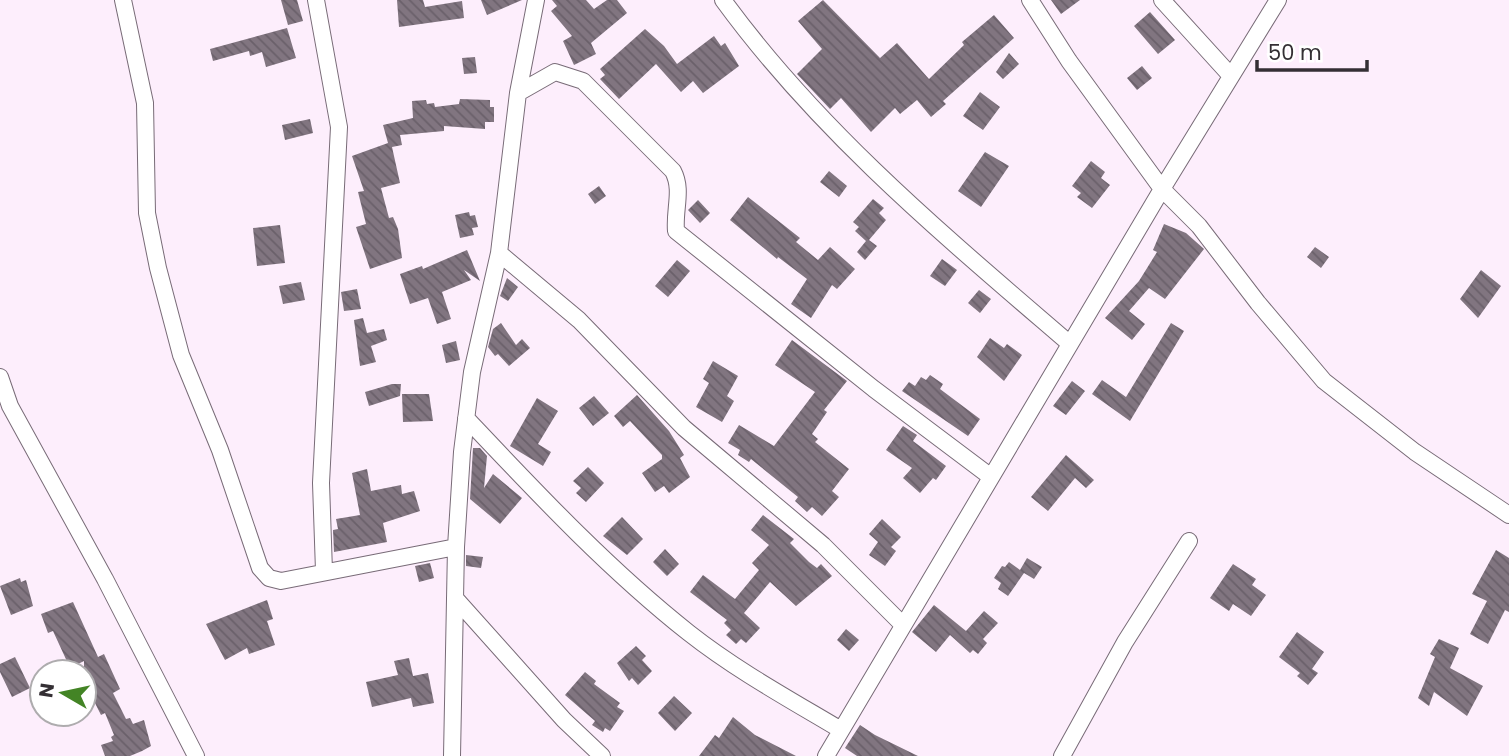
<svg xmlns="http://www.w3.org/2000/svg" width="1509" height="756" font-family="Poppins,sans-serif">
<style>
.building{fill:url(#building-back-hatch)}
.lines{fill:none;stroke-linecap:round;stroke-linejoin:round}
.street-casing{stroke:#786b77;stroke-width:18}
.street{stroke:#fff;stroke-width:16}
</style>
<defs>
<pattern id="building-back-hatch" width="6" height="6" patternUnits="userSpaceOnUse" patternTransform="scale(1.75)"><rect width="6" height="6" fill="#817580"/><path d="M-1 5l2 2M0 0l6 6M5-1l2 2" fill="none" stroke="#6a606a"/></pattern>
</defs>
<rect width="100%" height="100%" fill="#fdeefc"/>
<path class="building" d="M281,0H297L303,21L288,25Z
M397,0H423L425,7L462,1L464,18L399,27Z
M481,0H522L487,15Z
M552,0H586L594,9L607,0H617L627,13L591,43L596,54L574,65L563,41L572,36L551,11L557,6Z
M823,0L880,58L897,43L929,79L964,45L962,42L994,15L1014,38L943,101L946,104L931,117L917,100L900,114L895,108L871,132L841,98L830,109L797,74L822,49L798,21Z
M1051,0H1080L1061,14Z
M1150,12L1175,40L1158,54L1134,26Z
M287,28L296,58L266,67L262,52L250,56L249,51L213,61L210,49Z
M645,29L664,46L677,64L714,36L721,46L725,43L739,66L703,93L693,81L681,92L656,64L619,99L600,79L605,75L600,69Z
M1009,53L1019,64L1003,79L996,72Z
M475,57L477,73L464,74L462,58Z
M1142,66L1152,78L1137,90L1127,78Z
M980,92L1000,107L983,130L963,116Z
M460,99L490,100V107H494V122H485V129L444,126V131L400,135L402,145L392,147L400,183L381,188L389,218L393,217L398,229L402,258L370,269L356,227L366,224L358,192L364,191L352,156L388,143L383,125L413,118L412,101L426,100L427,104L434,103L435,107L459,104Z
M310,119L313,133L285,140L282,125Z
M985,152L1009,166L981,207L958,191Z
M1091,161L1105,172L1101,178L1110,185L1092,208L1077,197L1081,193L1072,186Z
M829,171L847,186L839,197L820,182Z
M599,186L606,196L595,204L588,194Z
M748,197L800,238L796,242L818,260L830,247L855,269L837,289L832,285L811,318L791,304L807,279L778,257L777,259L730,220Z
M873,199L884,208L879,213L886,220L869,240L877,246L865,260L857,252L866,241L855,231L859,227L853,222Z
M698,200L710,213L700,223L688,210Z
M469,212L470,216L475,215L478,227L472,228L474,235L460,238L455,215Z
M1164,224L1186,233L1204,249L1165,299L1149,288L1129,311L1145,324L1132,340L1105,318L1139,281L1157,252L1153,250Z
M280,225L285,263L257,266L253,228Z
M1315,247L1329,257L1321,268L1307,257Z
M467,250L480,281L464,270L471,280L442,292L451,319L437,324L428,298L410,304L400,274L422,266L423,269Z
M942,259L957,270L945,286L930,276Z
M677,260L690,271L668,297L655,286Z
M1481,270L1501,286L1478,318L1460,299Z
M507,278L518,287L508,301L500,296Z
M301,282L305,300L283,304L279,286Z
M357,289L361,309L344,311L341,292Z
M979,290L991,299L980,313L968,303Z
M363,318L367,333L384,329L387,340L371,346L376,362L360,366L354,320Z
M501,323L516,345L522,339L530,348L509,366L498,354L495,356L488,347L493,329Z
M1171,323L1184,331L1130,421L1092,394L1102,380L1126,397Z
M990,338L1004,348L1007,344L1022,355L1004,381L977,357Z
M792,340L847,381L824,410L827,412L812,434L818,439L815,442L849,469L832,491L839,497L822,516L812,507L807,512L795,501L798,497L751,459L749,462L738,455L740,450L728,443L739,425L774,446L815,392L775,365Z
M456,341L460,360L446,363L442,345Z
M713,361L738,376L727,396L734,401L722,422L696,407L709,383L703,379Z
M930,375L943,384L940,389L980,419L968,436L902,391L909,382L915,386L921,377L926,380Z
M1072,381L1085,391L1066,415L1053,406Z
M392,384H401L400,396L369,406L365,392Z
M402,394H429L433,421L403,422Z
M637,395L669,431L684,455L680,458L690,477L669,493L664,486L655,492L642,473L662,459V455L630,421L623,427L614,416Z
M594,396L609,413L593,426L579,408Z
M537,398L558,411L538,444L551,452L543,466L510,446Z
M903,426L917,435L913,441L946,466L936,480L933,478L920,493L903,478L912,468L886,450Z
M473,448H480L487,456L484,488L493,474L522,498L500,524L470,499Z
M1066,455L1094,480L1086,488L1075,478L1048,511L1031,497Z
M588,467L604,483L586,502L576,493L581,488L573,481Z
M367,469L371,491L401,485L402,494L414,491L420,511L383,523L387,542L334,552L333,530L338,529L336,519L360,515L352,473Z
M763,515L794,539L790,543L809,562L817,568L821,564L832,576L796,606L770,582L744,613L760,628L746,643L741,639L736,644L726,635L731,630L724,623L727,620L690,592L703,575L735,599L759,570L752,563L769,545L751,530Z
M622,517L643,539L627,555L603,536Z
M882,519L901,537L891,547L896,551L885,566L869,555L878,542L869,534Z
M665,549L679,564L667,576L653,562Z
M1496,550L1509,558V612L1505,610L1488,644L1470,634L1487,601L1472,594Z
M466,555L483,557L481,568L466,566Z
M1027,558L1042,567L1034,579L1024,573L1008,596L998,589L1001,583L994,578L1002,566L1005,567L1009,562L1020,570Z
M430,563L434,578L419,582L415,566Z
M1233,564L1256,579L1252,585L1266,595L1251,616L1233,604L1229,611L1210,598Z
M20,578L21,582L26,580L33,606L11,615L0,586Z
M267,600L273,619L267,621L275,645L249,654L247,648L225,660L206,624Z
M73,602L98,657L104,654L120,689L113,693L126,719L130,718L133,724L144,720L151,746L142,751L130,756H105L101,745L113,741L111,737L114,735L105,713L101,715L95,703L88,706L84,698V661L70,668L53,631L48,633L41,614Z
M934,605L966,631L984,611L998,623L983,639L987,643L978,654L973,650L970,653L950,635L936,652L912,632Z
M846,629L859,640L849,651L837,640Z
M1297,632L1324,652L1312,669L1318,673L1308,685L1297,676L1300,673L1279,657Z
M1439,639L1459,648L1450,668L1483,686L1467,716L1434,692L1429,706L1418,698L1435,657L1430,654Z
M636,646L646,656L642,660L652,671L638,685L632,678L629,681L617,663Z
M15,657L30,688L12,697L0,672V664Z
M409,658L413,676L428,673L434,703L413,707L411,698L372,707L366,682L398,675L394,661Z
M585,672L596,681L594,684L620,703L617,707L624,711L610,731L605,728L603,732L592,725L595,721L565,695Z
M674,696L692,713L675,731L658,713Z
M733,717L755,735L796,756H699L715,735L719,738Z
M860,725L875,735L918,756H857L845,748Z"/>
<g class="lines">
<g class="street-casing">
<path id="street" d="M123,0L145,103L147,213L158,268L181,355L220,450L260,568L269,578L281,581L456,547
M316,0L339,127L321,483L324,571
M723,0C820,133 947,238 1070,344
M1030,0L1069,61L1162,189L1199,226L1258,303L1324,381L1415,452L1509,515
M1162,0L1231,76
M518,93L555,72L583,81L673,171C683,190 674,209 676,231L874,389L991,477
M499,253L579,320L684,428L823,545L903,625
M0,377L10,406L105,579L196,756
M466,418C537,493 608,569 689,633C736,670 789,699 841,730
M455,598L564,720L602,756
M452,756L456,547L462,452L472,372L499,253L518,93L536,0
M826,756L1162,189L1278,0
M1062,756L1125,642L1189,541"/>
</g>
<use href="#street" class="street"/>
</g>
<g transform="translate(63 693) rotate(279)"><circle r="33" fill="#ffffff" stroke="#aeacae" stroke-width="2"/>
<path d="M0-5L12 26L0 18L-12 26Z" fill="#438425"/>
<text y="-10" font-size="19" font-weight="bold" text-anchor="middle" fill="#342f34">N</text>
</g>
<path d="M1257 60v10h110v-10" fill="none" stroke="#342f34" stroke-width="3.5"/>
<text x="1268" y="60" font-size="21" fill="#342f34" stroke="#ffffff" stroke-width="5" paint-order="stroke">50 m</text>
</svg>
